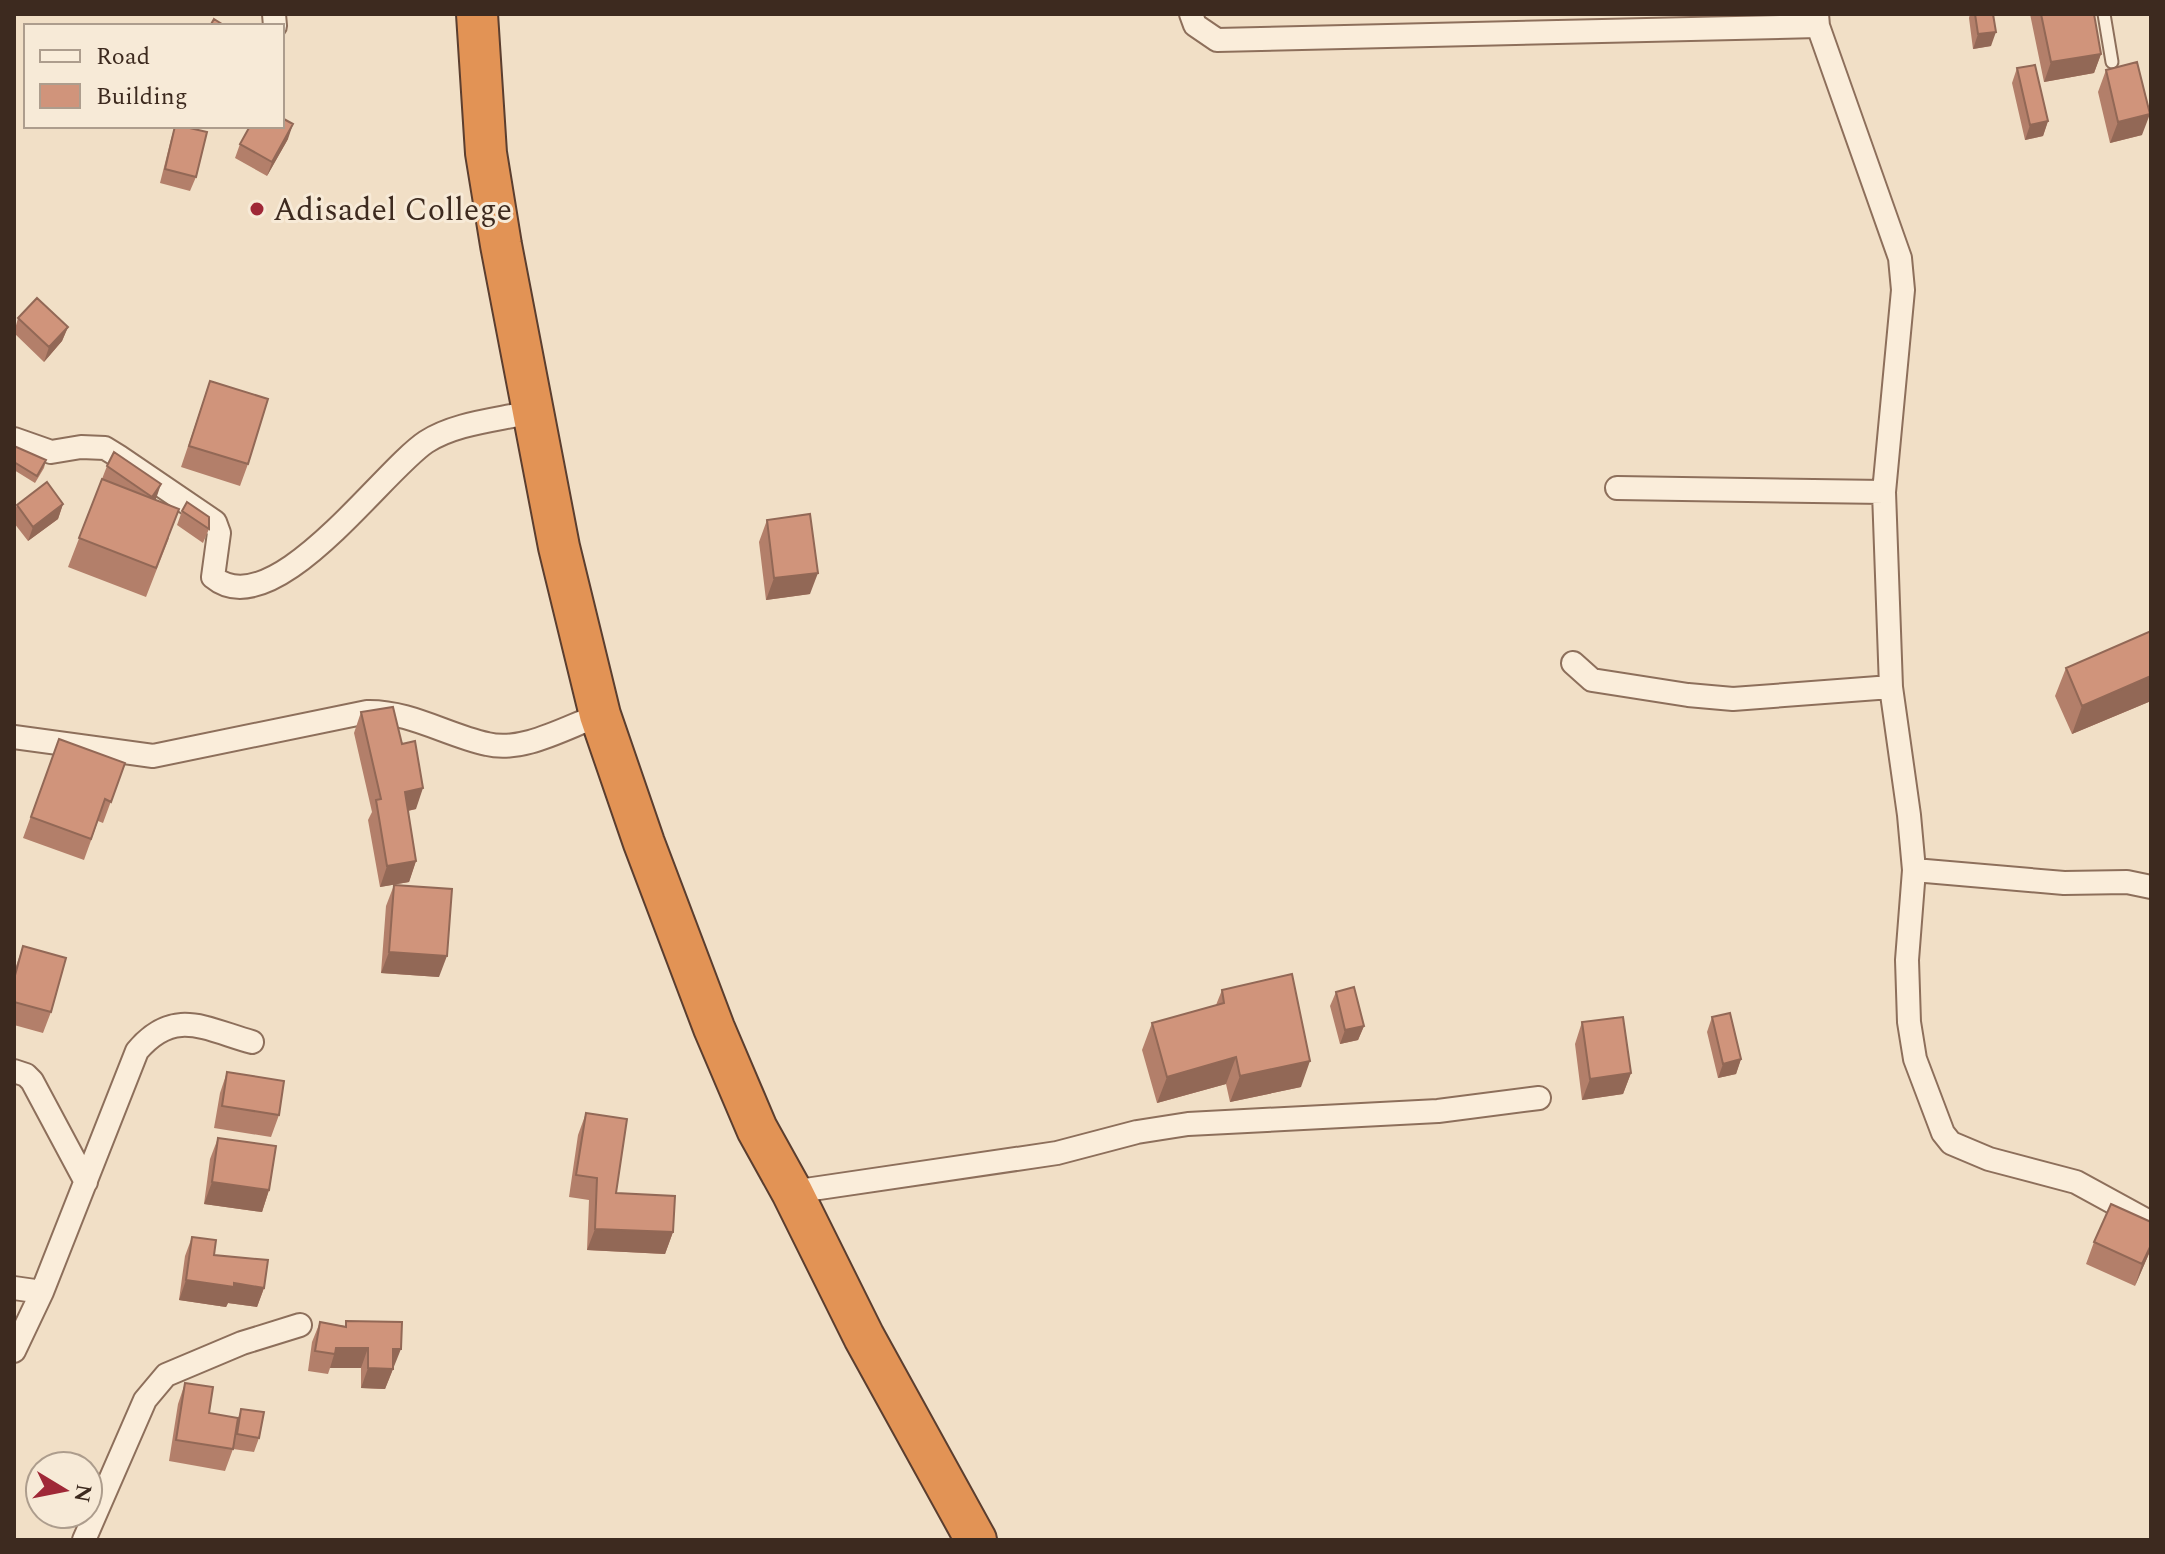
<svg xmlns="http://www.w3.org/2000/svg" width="2165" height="1554" font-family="Spectral,serif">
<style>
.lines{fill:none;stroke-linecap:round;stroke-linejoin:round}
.lane-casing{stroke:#8d6f5b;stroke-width:15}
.street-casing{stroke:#8d6f5b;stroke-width:26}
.highway-casing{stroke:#5b3e2f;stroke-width:44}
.lane{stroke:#faedda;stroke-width:11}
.street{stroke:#faedda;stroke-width:22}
.highway{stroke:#e29355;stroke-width:40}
.wall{fill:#b37f6a}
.shaded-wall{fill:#926856}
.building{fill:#d0947b;stroke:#926856;stroke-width:2}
.poi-dot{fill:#9f2837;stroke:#f7ead7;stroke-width:3}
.labels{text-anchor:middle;stroke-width:6;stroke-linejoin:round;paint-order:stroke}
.poi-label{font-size:32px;fill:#3d2a1f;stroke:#f7ead7;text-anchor:start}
</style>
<rect width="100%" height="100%" fill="#f1dfc6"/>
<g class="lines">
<g class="lane-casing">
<path id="lane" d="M2104,14L2112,62"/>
</g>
<g class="street-casing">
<path id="street" d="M274,14L275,26
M1191,14L1195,25L1217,40L1818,26
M1817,14L1818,26L1900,258L1903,290L1884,492L1891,687L1909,815L1914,870L1907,960L1909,1022L1915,1059L1943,1133L1951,1143L1989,1159L2076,1182L2151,1223
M14,439L51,452L81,447L105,448L118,456L215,522L219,533L213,577C273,627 381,472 426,442C455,423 497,420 531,412
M1617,488L1884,492
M1573,663L1592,680L1688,695L1733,699L1891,687
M14,737L153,756L367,712C410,711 446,735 487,744C523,753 566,727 600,715
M1914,870L2064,883L2127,882L2151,887
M14,1071L26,1075L32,1081L86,1182
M792,1192L1057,1153L1137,1132L1188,1124L1438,1111L1539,1098
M14,1288L42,1292
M14,1351L42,1292L137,1051C174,1007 205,1029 252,1042
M84,1540L145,1400L166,1375L242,1343L300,1325"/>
</g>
<g class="highway-casing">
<path id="highway" d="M477,14L486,153L501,245L559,547L600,715L644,843L714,1028L757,1129L792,1192L864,1337L976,1540"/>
</g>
<use href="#lane" class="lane"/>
<use href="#street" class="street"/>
<use href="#highway" class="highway"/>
</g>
<path class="wall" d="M1970,14H1993L1991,46L1973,49L1969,18Z
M2030,14H2094L2101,54L2094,73L2044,82Z
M2017,68L2048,121L2043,136L2025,140L2012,83Z
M2106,70L2142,135L2110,143L2098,92Z
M175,126L196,177L190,191L160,183L171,139Z
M288,139L267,176L235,158L240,144Z
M18,318L68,327L62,341L44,362L14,333Z
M210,381L248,464L240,486L181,467Z
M14,446L46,460L44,468L35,483L14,470Z
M107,466L155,500L169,538L146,597L68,567Z
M63,504L58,519L28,541L14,523V512L17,505Z
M182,511L209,529L203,543L177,525Z
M767,520L810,594L766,600L759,542Z
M2151,631V701L2072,734L2055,696L2066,668Z
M361,712L416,809L408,811L416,861L409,882L380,887L368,820L372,812L354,733Z
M59,739L125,763L103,823L98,821L84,860L23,838Z
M394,885L439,977L381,973L386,906Z
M23,946L51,1012L43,1033L14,1025V972Z
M1222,990L1301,1087L1230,1102L1226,1084L1157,1103L1142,1050L1152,1023L1216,1005Z
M1336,992L1364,1026L1358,1040L1340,1044L1330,1006Z
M1712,1017L1741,1059L1736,1074L1718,1078L1707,1032Z
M1582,1022L1631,1073L1623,1094L1582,1100L1575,1044Z
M227,1072L279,1115L271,1137L214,1128L220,1093Z
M586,1113L616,1193L673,1232L665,1254L587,1250L589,1200L569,1197L578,1135Z
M218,1138L269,1190L262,1212L204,1204L210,1159Z
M2151,1222V1249L2135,1286L2086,1264L2094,1242Z
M192,1237L214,1255L264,1288L257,1307L228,1303L226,1307L179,1300L185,1256Z
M346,1321L394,1369H393L385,1389L361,1388V1368H330L328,1374L308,1371L312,1342L320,1322L345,1326Z
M185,1383L209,1413L238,1418L241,1409L259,1438L254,1452L233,1449L225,1471L169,1461L178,1404Z"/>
<path class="shaded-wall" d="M1345,14H1368L1367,16Z
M1996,32L1991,46L1973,49L1978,34Z
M2101,54L2094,73L2044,82L2051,62Z
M2150,114L2142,135L2110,143L2118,122Z
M2048,121L2043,136L2025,140L2030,125Z
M293,124L288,139L267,176L272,162Z
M68,327L62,341L44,362L49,347Z
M161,484L156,499L147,512L152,497Z
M63,504L58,519L28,541L33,527Z
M818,573L810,594L766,600L774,578Z
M2151,676V701L2072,734L2082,706Z
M423,788L416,809L397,813L405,792Z
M416,861L409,882L380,887L387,866Z
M389,952L447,956L439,977L381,973Z
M1364,1026L1358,1040L1340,1044L1345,1030Z
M1236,1057L1226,1084L1157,1103L1167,1077Z
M1741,1059L1736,1074L1718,1078L1723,1064Z
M1310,1061L1301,1087L1230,1102L1240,1076Z
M1631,1073L1623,1094L1582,1100L1590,1079Z
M212,1182L269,1190L262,1212L204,1204Z
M595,1229L673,1232L665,1254L587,1250Z
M2151,1245V1249L2135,1286L2142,1264Z
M186,1280L234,1283L264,1288L257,1307L228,1303L226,1307L179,1300Z
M336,1348H368L361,1368H330Z
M393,1349H401L385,1389L361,1388L368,1368Z"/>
<path class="building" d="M1975,14H1993L1996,32L1978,34Z
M2041,14H2094L2101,54L2051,62Z
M214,19L225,26H210Z
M2137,62L2150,114L2118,122L2106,70Z
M2035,65L2048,121L2030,125L2017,68Z
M282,118L293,124L272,162L240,144L250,126H282Z
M175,126H181L207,132L196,177L165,169Z
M37,298L68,327L49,347L18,318Z
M210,381L268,399L248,464L189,446Z
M14,446L46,460L37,476L14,462Z
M114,452L161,484L152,497L107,466Z
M102,479L179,509L156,568L79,538Z
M47,482L63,504L33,527L17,505Z
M187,502L209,517V529L182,511Z
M810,514L818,573L774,578L767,520Z
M2151,631V676L2082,706L2066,668Z
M393,707L402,744L415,741L423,788L405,792L416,861L387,866L376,800L381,799L361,712Z
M59,739L125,763L111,802L105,799L91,839L31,817Z
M394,885L452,889L447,956L389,952Z
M23,946L66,958L51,1012L14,1002V979Z
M1292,974L1310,1061L1240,1076L1236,1057L1167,1077L1152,1023L1224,1003L1222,990Z
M1354,987L1364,1026L1345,1030L1336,992Z
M1730,1013L1741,1059L1723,1064L1712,1017Z
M1623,1017L1631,1073L1590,1079L1582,1022Z
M227,1072L284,1081L279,1115L222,1106Z
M586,1113L627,1119L616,1193L675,1196L673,1232L595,1229L597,1178L576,1175Z
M218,1138L276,1146L269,1190L212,1182Z
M2111,1204L2151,1222V1245L2142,1264L2094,1242Z
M192,1237L216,1240L214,1255L268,1260L264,1288L234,1283V1287L186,1280Z
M346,1321L402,1322L401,1349H393V1369L368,1368V1348H336L335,1354L315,1351L320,1322L346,1327Z
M185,1383L213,1387L209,1413L238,1418L233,1449L176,1440Z
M241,1409L264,1412L259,1438L237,1434Z"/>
<circle class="poi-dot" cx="257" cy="209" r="8"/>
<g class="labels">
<g class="poi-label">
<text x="273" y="220">Adisadel College</text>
</g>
</g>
<rect width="2165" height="1554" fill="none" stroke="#3d2a1f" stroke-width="32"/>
<rect x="24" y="24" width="260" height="104" fill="#f7ead7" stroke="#ad9d8d" stroke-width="2"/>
<rect x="40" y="50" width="40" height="12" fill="#faedda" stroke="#ad9d8d" stroke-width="2"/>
<text x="96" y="64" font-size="24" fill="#3d2a1f">Road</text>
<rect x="40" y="84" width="40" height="24" fill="#d0947b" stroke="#ad9d8d" stroke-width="2"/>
<text x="96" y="104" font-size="24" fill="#3d2a1f">Building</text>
<g transform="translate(64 1490) rotate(100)"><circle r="38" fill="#f7ead7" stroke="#ad9d8d" stroke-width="2"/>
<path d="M0-6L14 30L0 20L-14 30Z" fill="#9f2837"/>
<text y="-12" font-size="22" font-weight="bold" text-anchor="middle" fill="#3d2a1f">N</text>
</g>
</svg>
